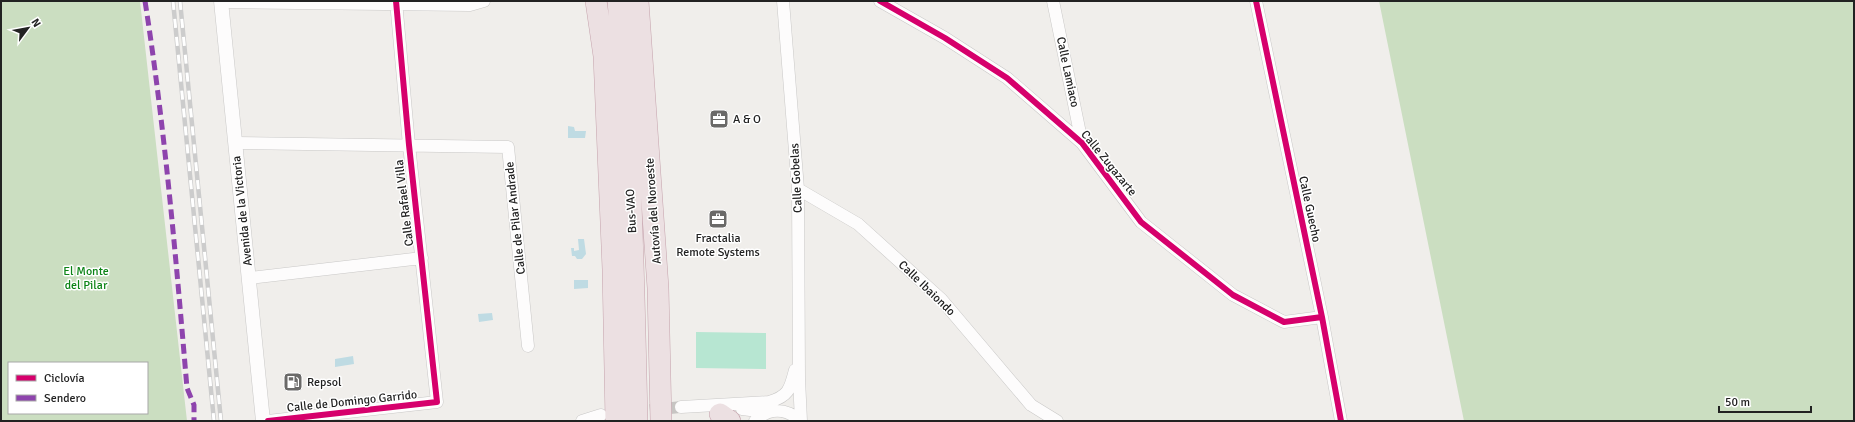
<svg xmlns="http://www.w3.org/2000/svg" width="1855" height="422" font-family="Signika,sans-serif">
<style>
.forest{fill:#cbdec1;fill-rule:evenodd}
.pitch{fill:#b7e6d2}
.water{fill:#bfdbe3}
.lines{fill:none;stroke-linecap:round;stroke-linejoin:round}
.minor-tunnel{stroke:#c7c5c3;stroke-width:12;stroke-dasharray:12 6;stroke-linecap:butt}
.minor-casing{stroke:#c9c8c7;stroke-width:13}
.tertiary-casing{stroke:#c9c8c7;stroke-width:15}
.motorway-casing{stroke:#c5a2ac;stroke-width:22}
.minor{stroke:#fdfcfc;stroke-width:12}
.tertiary{stroke:#fdfcfc;stroke-width:14}
.motorway{stroke:#ece0e2;stroke-width:21}
.rail-casing{stroke:#ccc;stroke-width:4.5}
.rail{stroke:#fff;stroke-width:3;stroke-dasharray:9;stroke-linecap:butt}
.quiet{stroke:#8e44ad;stroke-width:5;stroke-dasharray:10 5;stroke-linecap:butt}
.cycleway-casing{stroke:#fff;stroke-width:8}
.cycleway{stroke:#d6006c;stroke-width:6}
.labels{text-anchor:middle;stroke-width:3;stroke-linejoin:round;paint-order:stroke}
.street-label{font-size:12px;fill:#222;stroke:#fff}
.poi-label{font-size:12px;fill:#222;stroke:#fff;text-anchor:start}
.park-label{font-size:12px;fill:#0c8416;stroke:#fff}
</style>
<rect width="100%" height="100%" fill="#f0eeeb"/>
<path class="forest" d="M1,1H140L187,421H1ZM9,363H147V413H9Z
M1379,1H1854V421H1464Z"/>
<path class="pitch" d="M696,332L766,333V369L696,368Z"/>
<path class="water" d="M568,126L574,127L575,131H586L585,138H568Z
M578,239H584L586,254L582,259H577L575,256H572L571,248H574V251L579,250Z
M574,280H588V288L574,289Z
M492,313L493,320L479,322L478,314Z
M353,356L354,364L335,367V359Z"/>
<g class="lines">
<path class="minor-tunnel" d="M632,412L681,407"/>
<g class="minor-casing">
<path id="minor" d="M783,1L798,189L799,379L801,421
M880,1L945,38L1007,78L1082,143L1141,222L1233,295L1284,322L1322,317
M1053,1L1082,143
M1256,1L1322,317L1341,421
M221,2L470,5L484,1
M235,143L508,147L528,346
M798,189L858,224L941,299L1031,405L1057,421
M250,278L422,258
M681,407L769,402C789,396 790,389 795,370
M742,409L766,412
M268,421L437,402L409,145L396,1
M582,421L601,415
M755,421C769,407 786,408 801,421"/>
</g>
<g class="tertiary-casing">
<path id="tertiary" d="M221,1L263,421"/>
</g>
<g class="motorway-casing">
<path id="motorway" d="M596,1L604,56L613,269L616,421
M618,1C631,141 634,281 637,421
M638,1L658,288L661,421
M720,414L730,421"/>
</g>
<use href="#minor" class="minor"/>
<use href="#tertiary" class="tertiary"/>
<use href="#motorway" class="motorway"/>
<g class="rail-casing">
<path id="rail" d="M173,1L214,421
M180,1L221,421"/>
</g>
<use href="#rail" class="rail"/>
<path class="quiet" d="M145,1C165,129 176,259 187,388L194,405V421"/>
<g class="cycleway-casing">
<path id="cycleway" d="M880,1L945,38L1007,78L1082,143L1141,222L1233,295L1284,322L1322,317
M1256,1L1322,317L1341,421
M268,421L437,402L409,145L396,1"/>
</g>
<use href="#cycleway" class="cycleway"/>
</g>
<defs>
<g id="office-square" transform="scale(1)"><rect x="-9" y="-9" width="18" height="18" rx="4" fill="#6a6968" stroke="#fff"/><path d="M-6-3h4V-5.5h4V-3h4V5H-6ZM-1-4.5V-3h2v-1.5ZM-6 0V1H6V0Z" fill="#fff"/></g>
<g id="fuel-square" transform="scale(1)"><rect x="-9" y="-9" width="18" height="18" rx="4" fill="#6a6968" stroke="#fff"/><path d="M-5.5-6h7V0h2V4h1.3V-2.5L3-4.5l.8-.8L6-3V5H2.5V1h-1V6h-7ZM-4.2-4.7v3.2H.2V-4.7Z" fill="#fff"/></g>
</defs>
<g fill-rule="evenodd">
<use href="#office-square" x="719" y="119"/>
<use href="#office-square" x="718" y="219"/>
<use href="#fuel-square" x="293" y="382"/>
</g>
<g class="labels">
<g class="street-label">
<text transform="translate(1068 72) rotate(78)" y="4">Calle Lamiaco</text>
<text transform="translate(1109 163) rotate(51)" y="4">Calle Zugazarte</text>
<text transform="translate(796 178) rotate(-93)" y="4">Calle Gobelas</text>
<text transform="translate(404 203) rotate(-97)" y="4">Calle Rafael Villa</text>
<text transform="translate(1310 209) rotate(78)" y="4">Calle Guecho</text>
<text transform="translate(242 211) rotate(-96)" y="4">Avenida de la Victoria</text>
<text transform="translate(631 211) rotate(-93)" y="4">Bus-VAO</text>
<text transform="translate(653 211) rotate(-94)" y="4">Autovía del Noroeste</text>
<text transform="translate(515 218) rotate(-96)" y="4">Calle de Pilar Andrade</text>
<text transform="translate(927 288) rotate(44)" y="4">Calle Ibaiondo</text>
<text transform="translate(352 401) rotate(-6)" y="4">Calle de Domingo Garrido</text>
</g>
<g class="poi-label">
<text x="733" y="123">A &amp; O</text>
<text x="718" y="242" text-anchor="middle">Fractalia<tspan x="718" dy="14">Remote Systems</tspan></text>
<text x="307" y="386">Repsol</text>
</g>
<g class="park-label">
<text x="86" y="275">El Monte<tspan x="86" dy="14">del Pilar</tspan></text>
</g>
</g>
<rect width="1855" height="422" fill="none" stroke="#222222" stroke-width="4"/>
<rect x="8" y="362" width="140" height="52" fill="#ffffff" stroke="#a7a7a7"/>
<rect x="16" y="375" width="20" height="6" fill="#d6006c" stroke="#a7a7a7"/>
<text x="44" y="382" font-size="12" fill="#222222">Ciclovía</text>
<rect x="16" y="395" width="20" height="6" fill="#8e44ad" stroke="#a7a7a7"/>
<text x="44" y="402" font-size="12" fill="#222222">Sendero</text>
<g transform="translate(28 28) rotate(58)" stroke="#ffffff" stroke-width="3" paint-order="stroke">
<path d="M0-3L7 15L0 10L-7 15Z" fill="#222222"/>
<text y="-6" font-size="11" font-weight="bold" text-anchor="middle" fill="#222222">N</text>
</g>
<path d="M1719 406v6h92v-6" fill="none" stroke="#222222" stroke-width="2"/>
<text x="1725" y="406" font-size="12" fill="#222222" stroke="#ffffff" stroke-width="3" paint-order="stroke">50 m</text>
</svg>
